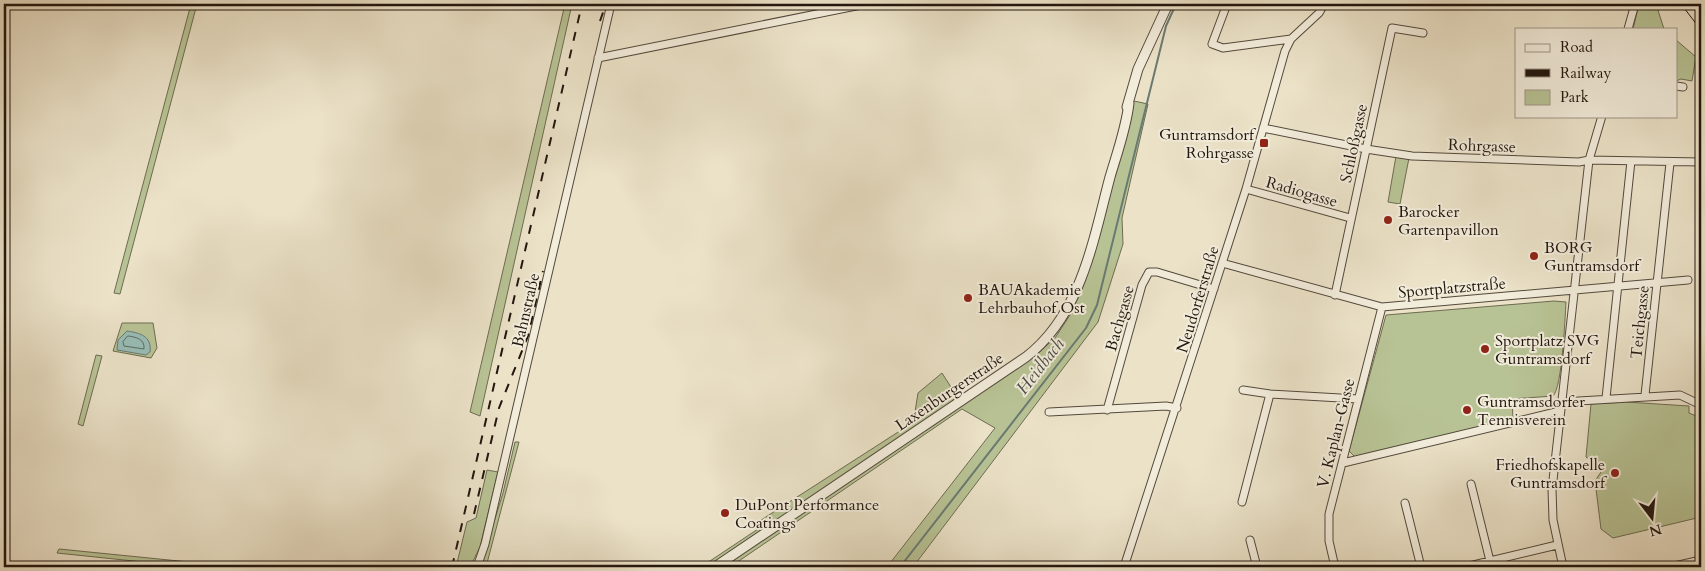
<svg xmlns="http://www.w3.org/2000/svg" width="1705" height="571" font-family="Cardo,serif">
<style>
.green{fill:#b8c395;stroke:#6d6c52}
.water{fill:#98bdb7;stroke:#697a73}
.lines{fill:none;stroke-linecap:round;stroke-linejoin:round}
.shore{stroke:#5d6a62;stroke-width:1}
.stream{stroke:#697a73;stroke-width:2}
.minor-casing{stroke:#54493c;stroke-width:9}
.tertiary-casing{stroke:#54493c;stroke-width:11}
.minor{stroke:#f2ecdb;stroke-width:7}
.tertiary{stroke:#f2ecdb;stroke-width:9}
.tram{stroke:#22160e;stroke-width:1}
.rail{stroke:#22160e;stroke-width:2;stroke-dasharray:9 9;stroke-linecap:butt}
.poi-dot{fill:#8f2418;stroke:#f2ecdb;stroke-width:2}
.labels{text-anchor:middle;stroke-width:4;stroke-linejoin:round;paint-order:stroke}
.poi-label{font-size:16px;fill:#22160e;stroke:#f2ecdb;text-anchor:start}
.street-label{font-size:16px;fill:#22160e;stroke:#f2ecdb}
.water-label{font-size:18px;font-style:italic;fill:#4b5049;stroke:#f2ecdb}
</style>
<rect width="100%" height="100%" fill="#ebe2c8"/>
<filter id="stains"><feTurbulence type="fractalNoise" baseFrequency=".004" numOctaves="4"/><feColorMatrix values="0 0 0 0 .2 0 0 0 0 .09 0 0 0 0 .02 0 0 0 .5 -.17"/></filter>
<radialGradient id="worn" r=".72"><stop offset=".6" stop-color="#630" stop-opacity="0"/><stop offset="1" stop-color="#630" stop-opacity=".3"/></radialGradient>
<path class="green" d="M191,4H197L120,294L114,293Z
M565,4H572L480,416L470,412Z
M1639,4H1656L1664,29H1633Z
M1676,40L1696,57L1692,81L1681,79L1676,81Z
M1134,101L1148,104L1122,218L1123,244L1098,322L913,567H887L995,428L962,409L730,567H721L1037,354L1055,338L1070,315L1085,281Z
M1396,156L1409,158L1400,204L1388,202Z
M1554,301L1566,302C1565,319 1562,388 1553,396L1512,399L1513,419L1355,457L1349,451L1386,315Z
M122,323H153L157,348L151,358L113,351Z
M96,355L102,356L83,426L78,424Z
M942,373L956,395L951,404L710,567H701L758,529L755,524L906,427L915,412L918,393Z
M1626,402L1689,406V413L1701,418V517L1613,538L1601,529L1595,481L1603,469L1586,457L1591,404Z
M515,442H519L486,567H480L503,493Z
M487,470L498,472L480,547L470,567H456L467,522L476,518Z
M59,549L239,567H191L57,553Z"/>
<path class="water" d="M127,331C140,333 152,336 150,352L146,355L117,350L118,340Z"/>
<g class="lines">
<path class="shore" d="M128,336C136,337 145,339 144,349L124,346L123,342Z"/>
<path class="stream" d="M900,567L1086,328L1097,305L1166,26L1176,4"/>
<g class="minor-casing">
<path id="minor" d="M1227,4L1212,44L1223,48L1291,39L1319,13L1324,4
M1628,29L1635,4
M598,58L866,4
M1676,86L1683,87
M1263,128L1366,149L1412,156L1579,162L1589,160L1701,162
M1246,189L1350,218
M1222,263L1382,307L1688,280
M1335,295L1392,28L1423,33
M1243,390L1270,394L1358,399
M1645,395L1670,163
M1606,398L1631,161
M1562,402L1680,395L1701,405
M1107,410L1142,285L1149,272H1157L1214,289
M1049,412L1166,406L1177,408
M1343,463L1560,411
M1471,484L1490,561
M1242,502L1270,394
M1405,503L1421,567
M1250,540L1257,567
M477,567L485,544L611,4
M1124,567L1246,189L1285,51L1291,39
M1335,567L1329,541V514L1382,307
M1465,567L1557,545
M1563,567L1553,520L1552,489L1589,160L1602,116
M1670,567L1701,560"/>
</g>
<g class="tertiary-casing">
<path id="tertiary" d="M1127,107L1138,69L1168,4
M715,567L1026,357C1081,315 1093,241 1110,177C1117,153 1126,129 1129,103"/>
</g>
<use href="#minor" class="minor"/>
<use href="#tertiary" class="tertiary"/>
<path class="tram" d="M1681,4L1701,30"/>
<path class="rail" d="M600,21L606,4
M474,514L499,408L528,336L543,271
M452,567L582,4"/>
</g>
<g class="poi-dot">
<rect x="1259" y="138" width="10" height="10" rx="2.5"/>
<circle cx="1388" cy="220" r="5"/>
<circle cx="1534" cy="256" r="5"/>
<circle cx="968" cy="298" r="5"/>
<circle cx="1485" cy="349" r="5"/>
<circle cx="1467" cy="410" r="5"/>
<circle cx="1615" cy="473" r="5"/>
<circle cx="725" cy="513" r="5"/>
</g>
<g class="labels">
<g class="poi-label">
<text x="1254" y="140" text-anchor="end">Guntramsdorf<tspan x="1254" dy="18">Rohrgasse</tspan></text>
<text x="1398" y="217">Barocker<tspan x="1398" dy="18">Gartenpavillon</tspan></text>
<text x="1544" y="253">BORG<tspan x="1544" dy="18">Guntramsdorf</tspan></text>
<text x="978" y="295">BAUAkademie<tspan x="978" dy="18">Lehrbauhof Ost</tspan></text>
<text x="1495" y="346">Sportplatz SVG<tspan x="1495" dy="18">Guntramsdorf</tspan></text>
<text x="1477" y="407">Guntramsdorfer<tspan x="1477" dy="18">Tennisverein</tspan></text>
<text x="1605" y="470" text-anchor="end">Friedhofskapelle<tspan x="1605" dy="18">Guntramsdorf</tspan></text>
<text x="735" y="510">DuPont Performance<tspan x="735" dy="18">Coatings</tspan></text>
</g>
<g class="street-label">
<text transform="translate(1353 143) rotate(-78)" y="6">Schloßgasse</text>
<text transform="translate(1482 145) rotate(2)" y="6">Rohrgasse</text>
<text transform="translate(1302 191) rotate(16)" y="6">Radiogasse</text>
<text transform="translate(1452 287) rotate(-5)" y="6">Sportplatzstraße</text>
<text transform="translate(1197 299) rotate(-73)" y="6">Neudorferstraße</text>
<text transform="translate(525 310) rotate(-77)" y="6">Bahnstraße</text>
<text transform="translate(1119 318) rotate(-74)" y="6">Bachgasse</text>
<text transform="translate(1639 322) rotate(-84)" y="6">Teichgasse</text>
<text transform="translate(949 391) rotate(-34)" y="6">Laxenburgerstraße</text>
<text transform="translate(1335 433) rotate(-76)" y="6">V. Kaplan-Gasse</text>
</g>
<g class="water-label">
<text transform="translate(1040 366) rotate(-52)" y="6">Heidbach</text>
</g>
</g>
<rect width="1705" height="571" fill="none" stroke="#ebe2c8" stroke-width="20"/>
<rect x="5" y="5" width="1695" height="561" fill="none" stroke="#22160e" stroke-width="2.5"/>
<rect x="10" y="10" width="1685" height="551" fill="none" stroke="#22160e"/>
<rect x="1515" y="28" width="162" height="90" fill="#f2ecdb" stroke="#9f9689"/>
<rect x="1525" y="44" width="25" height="8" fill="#f2ecdb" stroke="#9f9689"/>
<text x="1560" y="52" font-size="15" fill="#22160e">Road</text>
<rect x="1525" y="69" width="25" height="8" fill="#22160e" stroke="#9f9689"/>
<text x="1560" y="78" font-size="15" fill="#22160e">Railway</text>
<rect x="1525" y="90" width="25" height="15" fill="#b8c395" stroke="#9f9689"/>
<text x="1560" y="102" font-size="15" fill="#22160e">Park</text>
<g transform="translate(1652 518) rotate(164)" stroke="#f2ecdb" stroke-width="4" paint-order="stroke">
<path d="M0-4L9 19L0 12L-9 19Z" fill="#22160e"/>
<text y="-8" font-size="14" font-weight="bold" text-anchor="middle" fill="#22160e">N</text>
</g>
<rect width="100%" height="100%" filter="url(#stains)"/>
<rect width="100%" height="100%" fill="url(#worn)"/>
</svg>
